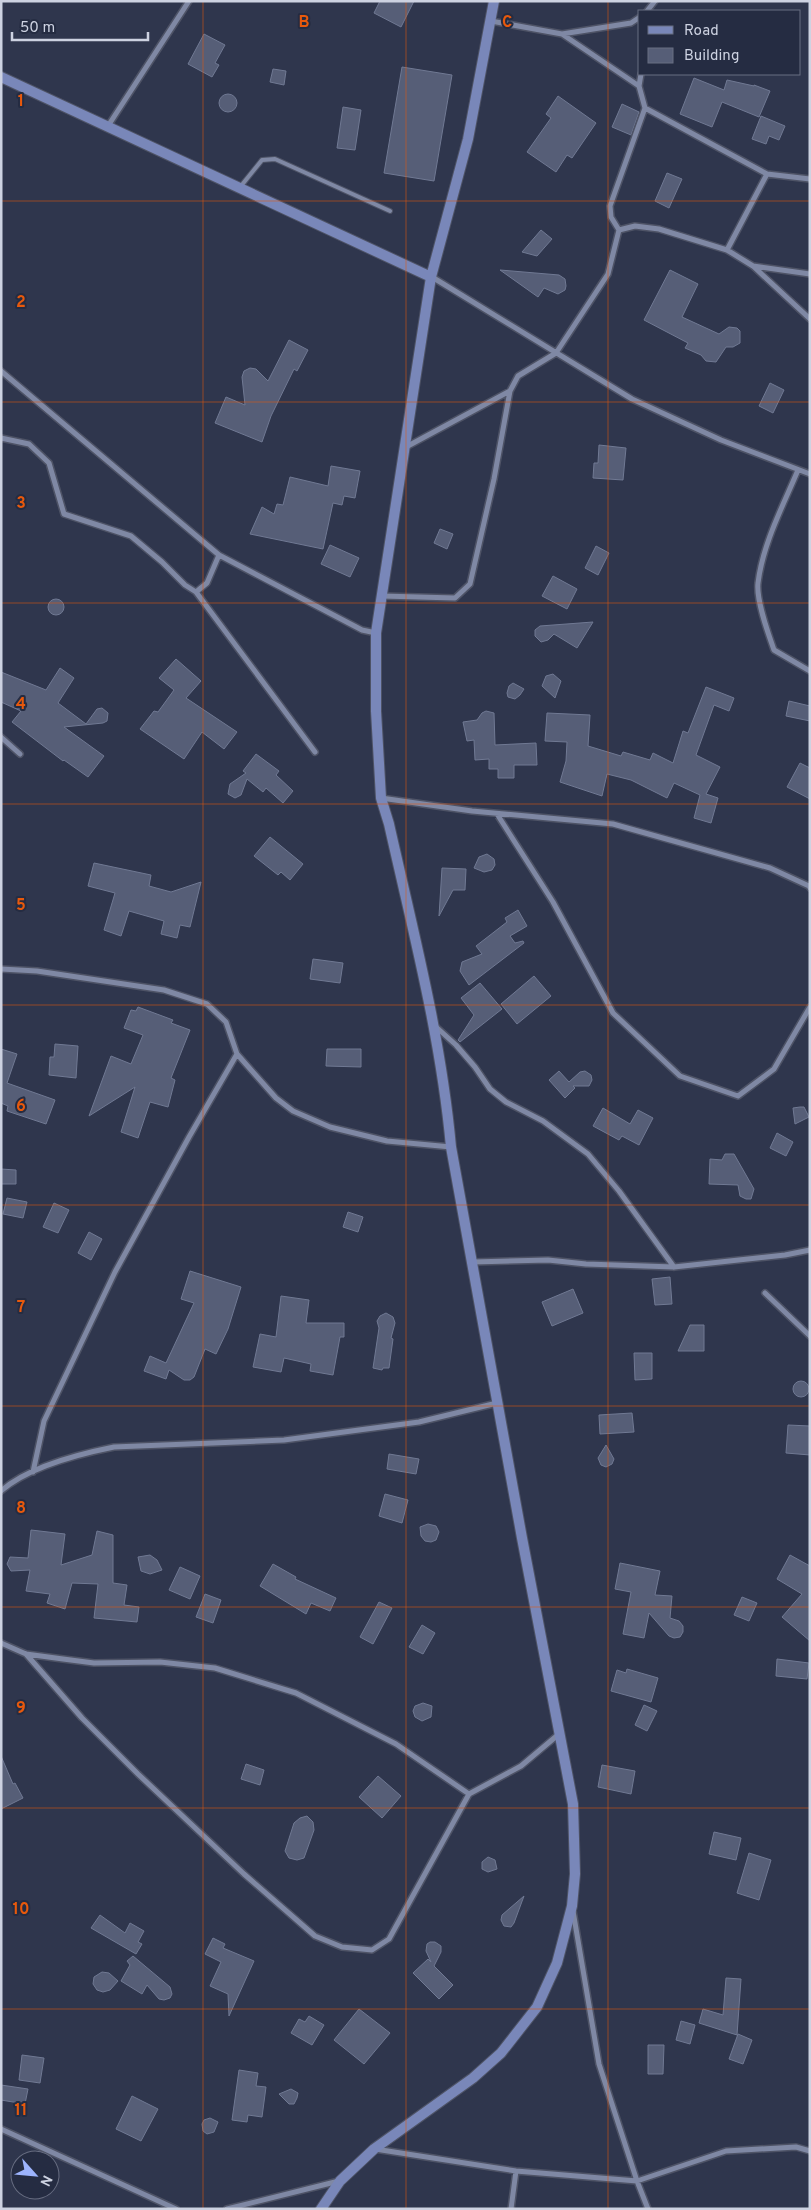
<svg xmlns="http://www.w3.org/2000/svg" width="811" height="2210" font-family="Overpass,sans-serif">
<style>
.building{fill:#565e77;stroke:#707993}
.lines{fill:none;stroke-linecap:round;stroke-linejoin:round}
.lane-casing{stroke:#4e5366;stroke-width:6}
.street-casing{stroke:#4e5366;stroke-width:8}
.secondary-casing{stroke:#4e5366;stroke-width:12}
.lane{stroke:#7f88a4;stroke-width:4}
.street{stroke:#7f88a4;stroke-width:5}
.secondary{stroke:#7987b9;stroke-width:10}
.grid{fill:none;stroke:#e8590c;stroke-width:1;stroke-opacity:0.55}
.grid-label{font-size:16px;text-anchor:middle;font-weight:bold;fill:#e8590c;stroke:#252c42;stroke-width:4;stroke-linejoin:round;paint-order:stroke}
</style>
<rect width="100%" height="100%" fill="#2f364d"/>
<path class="building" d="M380,1H414L401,27L374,13Z
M204,34L225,45L215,63L219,65L212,77L188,64Z
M402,67L452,75L434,181L384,173Z
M273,69L286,71L284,85L270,82Z
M694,78L724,90L727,80L754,86V85L770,91L759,117L722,102L712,127L680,114Z
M219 103a9 9 0 1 1 18 0a9 9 0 1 1-18 0Z
M558,96L596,123L572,158L567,155L556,172L527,152L551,118L546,114Z
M622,104L639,112L631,135L612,127Z
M343,107L361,110L355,150L337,148Z
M761,116L785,126L779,140L769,136L766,144L752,139Z
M667,173L682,179L669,208L655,201Z
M541,230L552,239L537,256L522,252Z
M500,270L559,275L565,279L566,286L565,290L558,294L544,288L538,297Z
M670,270L698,284L682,317L719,334L729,327L737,328L740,331V343L733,347H726L716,362L706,361L701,355L685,348L688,343L644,320Z
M289,340L308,350L297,371L294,369L271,416L262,442L215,423L226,397L245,405L242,377L244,371L250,368L256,369L268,381Z
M770,383L784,390L773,413L759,406Z
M599,445L626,448L623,480L593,478L594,463H598Z
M331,466L360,471L355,498L344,496L342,505L333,503L323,549L250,534L262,507L274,514L277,504L283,505L290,477L328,486Z
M440,529L453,534L447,549L434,543Z
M330,545L359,558L350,577L321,564Z
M596,546L609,553L598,575L585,568Z
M553,576L577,589L567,609L542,596Z
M48 607a8 8 0 1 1 16 0a8 8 0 1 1-16 0Z
M593,622L577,648L554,634L548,640L541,642L535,636V630L540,626Z
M176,659L201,681L186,698L237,732L224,749L202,732L184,759L140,729L154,711L158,712L174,690L159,678Z
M60,668L74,678L58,703L86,724L97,709L102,708L108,713L107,721L103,723L64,727L104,756L88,777L64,760L63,761L12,722L21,711L1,702V672L46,690Z
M553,674L561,681L555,698L542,686L546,676Z
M513,683L524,689L520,695L515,699L508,697L507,693L509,686Z
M706,687L734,698L729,711L714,705L696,755L720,767L706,794L718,798L711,823L694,818L700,795L674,783L667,798L631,780L607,774L602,796L560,782L566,761L567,742L545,741L547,713L590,715L588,746L621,756L623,752L650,760L653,753L673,763L683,731L688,733Z
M789,701L810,706V721L786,716Z
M486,711L494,713L495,745L536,743L537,765H514V778H498V769H489V759L475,760L474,740L467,741L463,722L477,720L482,713Z
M256,754L279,771L276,775L293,791L283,803L266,788L263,792L247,779L241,795L235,798L228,794L230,784L246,773L243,771Z
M800,763L810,768V799L787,787Z
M270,837L303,864L290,880L281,872L278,875L254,856Z
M487,854L494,859L495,865L492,870L484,872L474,868L479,857Z
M94,863L151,875L149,886L171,892L201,882L190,927L180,925L177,938L161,934L164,921L129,911L121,936L104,930L115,893L88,886Z
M442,868L466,869L465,890H453L439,916Z
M518,910L527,926L510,936L515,943L523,941L524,943L469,985L460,971L462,962L482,954L476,946L507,922L505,918Z
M313,959L343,963L340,983L310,979Z
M534,976L551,996L517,1024L501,1004Z
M480,983L502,1009L460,1042L458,1040L474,1015L461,998Z
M138,1007L173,1020L171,1023L190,1030L171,1078L175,1080L168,1107L150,1102L138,1138L121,1132L135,1087L89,1116L111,1056L131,1064L143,1035L124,1028L131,1010L136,1011Z
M55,1044L78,1046L76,1078L49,1075L50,1057H54Z
M1,1049L17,1054L7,1083L55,1100L46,1124L7,1111L8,1106L1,1103Z
M327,1049H361V1067L326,1066Z
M559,1071L569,1082L580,1072L585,1071L591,1075L592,1080L589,1086H573L575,1088L565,1098L549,1080Z
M800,1107H804L809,1117L795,1124L793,1108Z
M603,1108L630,1124L638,1110L653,1118L639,1145L622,1136L619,1140L593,1126Z
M777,1133L793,1142L786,1156L770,1148Z
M725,1154H734L754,1189L751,1199H746L740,1196L738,1185L709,1184L710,1159L722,1160Z
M1,1169L16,1170V1184H1Z
M7,1198L27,1202L23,1218L3,1214Z
M54,1203L69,1210L58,1233L43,1227Z
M348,1212L363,1217L358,1232L343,1227Z
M89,1232L102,1239L91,1260L78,1253Z
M190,1271L241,1287L228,1329L216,1354L205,1349L194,1377L190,1380H184L169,1370L166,1379L144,1371L150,1356L166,1363L194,1303L181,1299Z
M670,1277L672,1304L655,1305L652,1279Z
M573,1289L583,1313L552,1326L542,1302Z
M281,1296L309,1300L306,1323H344V1337H340L333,1375L310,1371L311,1364L284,1358L281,1372L253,1367L260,1334L276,1337Z
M386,1313L393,1317L395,1323L391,1338L393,1339L389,1368H383L382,1370L373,1368L379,1328L377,1321L380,1316Z
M690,1325H704V1351H678Z
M634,1353H652V1379L635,1380Z
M793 1389a8 8 0 1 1 16 0a8 8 0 1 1-16 0Z
M632,1413L634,1432L600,1434L599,1415Z
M788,1425L810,1426V1455L786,1453Z
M606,1445L614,1459L612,1464L606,1467L601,1465L598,1458Z
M389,1454L419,1459L416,1474L387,1469Z
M385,1494L408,1500L402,1523L379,1516Z
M428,1524L436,1526L439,1532L436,1540L431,1542L425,1541L421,1536L420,1527Z
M31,1530L65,1534L61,1565L92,1555L97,1531L113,1535V1583L127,1585L124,1605L139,1607L137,1622L94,1618L98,1584L72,1583L65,1609L47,1603L50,1594L26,1591L30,1570L11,1571L7,1564L10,1557L28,1558Z
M150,1555L157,1560L162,1570L150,1574L141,1571L138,1557Z
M790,1555L810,1566V1641L782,1617L802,1594L777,1579Z
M620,1563L660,1571L655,1595L672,1596L670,1618L679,1621L683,1626V1632L680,1637L674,1638L669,1636L649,1613L644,1638L623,1634L631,1592L615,1589Z
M273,1564L296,1577L295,1579L336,1598L330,1611L311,1603L306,1614L260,1586Z
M180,1567L200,1576L190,1599L169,1590Z
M205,1594L221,1600L213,1623L196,1617Z
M742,1597L757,1603L749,1621L734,1615Z
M379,1602L392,1608L373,1644L360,1637Z
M422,1625L435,1633L423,1654L409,1647Z
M777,1659L809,1663L807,1679L776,1676Z
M627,1669L658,1678L651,1702L611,1691L617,1670L626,1673Z
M423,1703L432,1706L431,1717L422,1721L415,1717L413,1711L415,1706Z
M644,1705L657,1711L647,1731L635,1725Z
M1,1756L13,1784L15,1783L23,1798L1,1809Z
M246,1764L264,1770L260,1785L241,1779Z
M602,1765L635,1771L631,1794L598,1787Z
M378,1776L401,1796L382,1818L359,1797Z
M307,1816L313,1822L314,1830L304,1858L297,1860L289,1858L285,1851L294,1823L300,1818Z
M714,1832L741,1838L736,1860L709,1854Z
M749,1853L771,1860L759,1900L737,1893Z
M488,1857L495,1860L497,1869L488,1872L482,1869V1862Z
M524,1896L514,1923L511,1927L504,1926L501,1920L502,1915Z
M100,1915L125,1933L130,1923L144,1931L138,1942L142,1944L136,1954L91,1928Z
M213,1938L225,1944L223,1948L254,1961L229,2016L228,1994L210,1986L221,1962L205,1954Z
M430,1942H435L441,1946V1952L434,1966L453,1985L439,1999L413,1973L428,1959L431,1962L426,1951L427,1944Z
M133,1956L170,1987L172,1994L170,1998L164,2000L159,1999L147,1985L142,1994L121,1981L130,1965L127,1961Z
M102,1972L109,1973L118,1981L110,1990L103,1992L97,1990L93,1984L94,1977Z
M726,1978L741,1979L737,2035L699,2023L703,2009L723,2015Z
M359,2009L390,2033L364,2064L334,2040Z
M309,2016L324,2025L312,2045L291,2033L299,2019L305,2022Z
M681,2021L695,2025L690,2044L676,2040Z
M738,2034L752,2040L743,2064L729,2059Z
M648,2045H664L663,2074H648Z
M22,2055L44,2058L40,2083L19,2080Z
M239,2070L258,2073L256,2086L266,2087L262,2117L248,2115L247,2122L232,2120Z
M1,2085L28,2089L25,2104L1,2100Z
M291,2089L298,2093L297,2098L294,2104H289L279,2094Z
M132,2096L158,2109L141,2141L116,2129Z
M210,2118L218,2122L214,2132L207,2134L203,2131L202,2124L204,2120Z"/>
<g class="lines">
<g class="lane-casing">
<path id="lane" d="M241,186L262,160L275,159L390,211"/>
</g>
<g class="street-casing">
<path id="street" d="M647,11L655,1
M491,21L562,34L639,86
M562,34L631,23L640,17
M645,108L767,174L810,179
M108,126L189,1
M619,230L611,217L610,206L645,108L639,86L641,74
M727,250L767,174
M753,266L810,274
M432,277L632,399L721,440L810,474
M1,371L219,555
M1,438L29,444L49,463L64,514L131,536L162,562L185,585L196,592L207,583L219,555L362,630L376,633
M406,447L510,391
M798,470C783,506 763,543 758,583C756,600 768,633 774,650L810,671
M196,592L315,752
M382,596L455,598L470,584L494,479L510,391L518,376L556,353L608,274L619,230L635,226L659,229L727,250L753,266L810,319
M1,737L20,754
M381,798L472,811L613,824L770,868L809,886L810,888
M497,814L553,902L613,1013L680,1076L738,1096L774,1069L810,1007
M1,969L37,971L164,990L207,1004L226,1022L237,1054L276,1098L293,1111L330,1127L387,1141L451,1147
M435,1026L456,1045L475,1067L490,1089L506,1102L543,1121L588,1154L619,1191L674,1267
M473,1262L548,1260L586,1264L674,1267L785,1255L810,1250
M765,1293L810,1336
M33,1472L44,1421L115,1272L189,1137L237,1054
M1,1491C28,1467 79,1454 114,1447L284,1440L419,1422L497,1403
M1,1643L26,1654L63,1659L94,1663L160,1662L215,1668L296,1693L396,1744L469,1794
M26,1654L82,1718L138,1774L244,1874L315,1936L342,1947L372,1950L389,1939L469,1794L521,1766L559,1734
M573,1911L599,2064L637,2181L648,2209
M1,2129L176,2209
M375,2149L516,2171L637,2181L726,2151L796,2147L810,2151
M227,2209L339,2181
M511,2209L516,2171"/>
</g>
<g class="secondary-casing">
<path id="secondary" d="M1,77L431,277
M321,2209L340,2181L374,2149L473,2078L501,2053L537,2007L557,1963L572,1906L575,1874L573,1804L522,1538L451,1147C441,1037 413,931 389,824L381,798L376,711V633L431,277L468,139L494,1"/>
</g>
<use href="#lane" class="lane"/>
<use href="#street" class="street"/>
<use href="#secondary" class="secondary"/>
</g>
<path class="grid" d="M203,1V2209M406,1V2209M608,1V2209M1,201H810M1,402H810M1,603H810M1,804H810M1,1005H810M1,1205H810M1,1406H810M1,1607H810M1,1808H810M1,2009H810"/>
<g class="grid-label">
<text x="304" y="27">B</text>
<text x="507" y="27">C</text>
<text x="21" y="106">1</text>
<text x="21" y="307">2</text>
<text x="21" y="508">3</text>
<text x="21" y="709">4</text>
<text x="21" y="910">5</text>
<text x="21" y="1111">6</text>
<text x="21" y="1312">7</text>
<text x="21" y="1513">8</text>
<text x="21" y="1713">9</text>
<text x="21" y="1914">10</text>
<text x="21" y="2115">11</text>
</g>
<rect width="811" height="2210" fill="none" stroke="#cdd2e1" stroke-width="5"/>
<rect x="638" y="10" width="162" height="65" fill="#252c42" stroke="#686e82"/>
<rect x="648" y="26" width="25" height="8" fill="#7987b9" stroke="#686e82"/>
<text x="684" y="35" font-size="15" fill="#cdd2e1">Road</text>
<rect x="648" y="48" width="25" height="15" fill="#565e77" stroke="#686e82"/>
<text x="684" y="60" font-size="15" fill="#cdd2e1">Building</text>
<g transform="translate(35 2175) rotate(117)"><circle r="24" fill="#252c42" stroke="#686e82"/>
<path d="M0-4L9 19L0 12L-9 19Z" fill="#9db4fd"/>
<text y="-8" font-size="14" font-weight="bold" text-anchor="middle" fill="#cdd2e1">N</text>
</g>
<path d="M12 32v8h136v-8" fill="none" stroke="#cdd2e1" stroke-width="2.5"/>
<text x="20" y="32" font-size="15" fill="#cdd2e1" stroke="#252c42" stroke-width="4" paint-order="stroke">50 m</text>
</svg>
